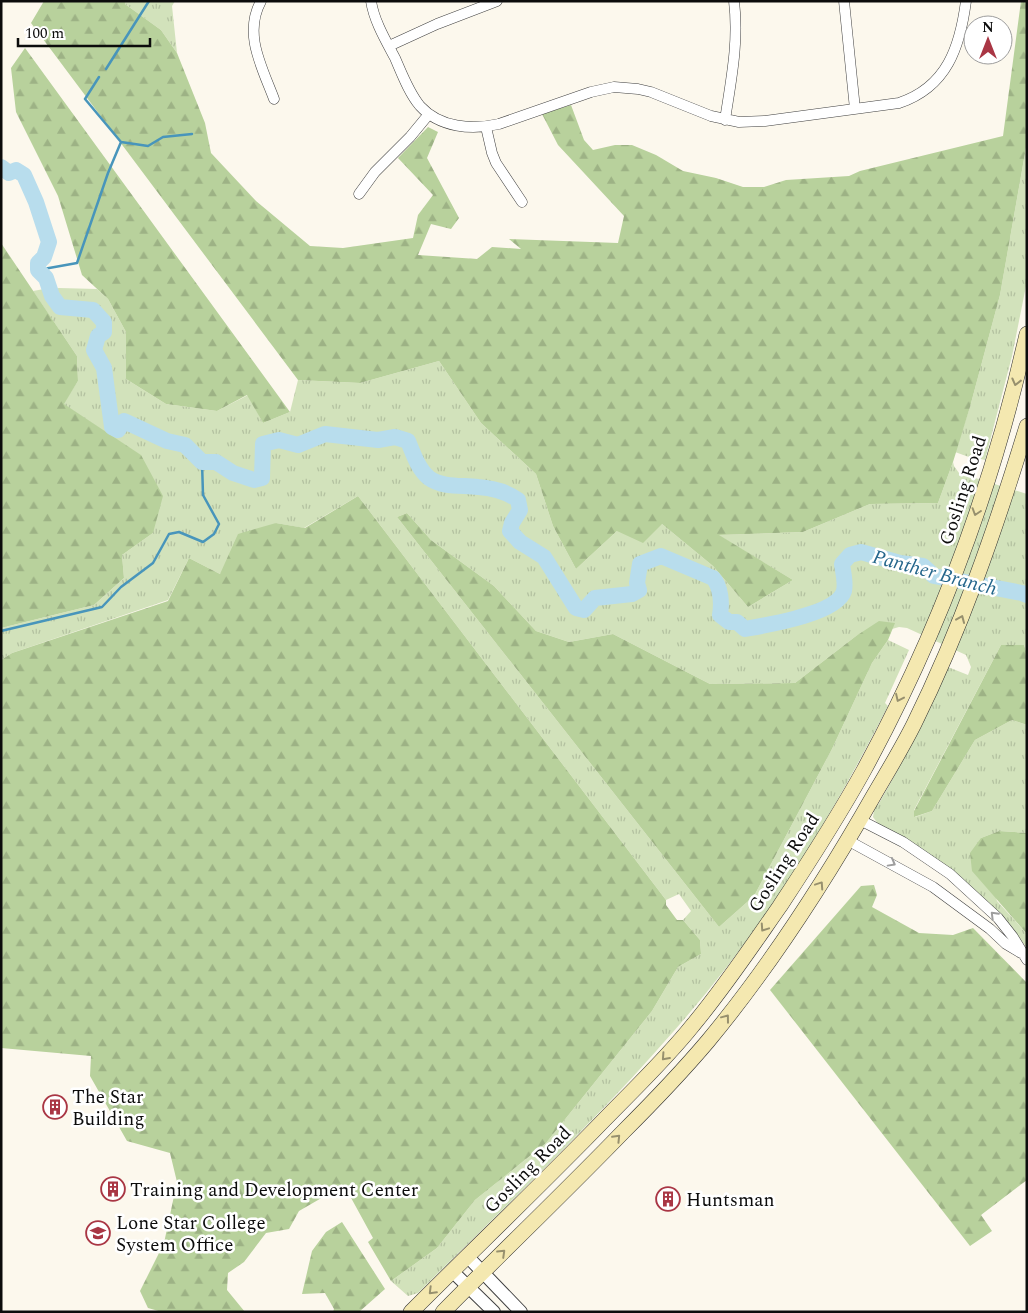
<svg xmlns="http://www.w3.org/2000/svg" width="1028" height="1313" font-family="Spectral,serif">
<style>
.grass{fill:url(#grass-tufts)}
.forest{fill:url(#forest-firs)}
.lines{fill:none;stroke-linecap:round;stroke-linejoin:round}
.stream{stroke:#4895bb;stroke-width:2.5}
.river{stroke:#b8dded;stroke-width:16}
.minor-casing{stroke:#3f3f3f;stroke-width:11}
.tertiary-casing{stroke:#3f3f3f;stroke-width:14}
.secondary-casing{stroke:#2e2e2e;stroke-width:16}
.minor{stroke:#fff;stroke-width:10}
.tertiary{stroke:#fff;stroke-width:12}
.secondary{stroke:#f4e8b0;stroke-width:15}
.oneway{stroke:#97906e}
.oneway2{stroke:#9e9e9e}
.labels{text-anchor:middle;stroke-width:5;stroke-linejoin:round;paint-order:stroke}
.street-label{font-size:19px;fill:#0c0c0c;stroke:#fff}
.poi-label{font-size:19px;fill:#0c0c0c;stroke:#fff;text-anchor:start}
.water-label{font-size:20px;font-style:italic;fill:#26678c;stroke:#fff}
</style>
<defs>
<pattern id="grass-tufts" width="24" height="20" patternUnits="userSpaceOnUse" patternTransform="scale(1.25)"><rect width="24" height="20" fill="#d2e2bb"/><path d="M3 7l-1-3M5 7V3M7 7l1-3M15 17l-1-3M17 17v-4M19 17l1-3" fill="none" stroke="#b3c1a0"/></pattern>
<pattern id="forest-firs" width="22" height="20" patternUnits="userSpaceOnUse" patternTransform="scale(1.25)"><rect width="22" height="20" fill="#b8d19c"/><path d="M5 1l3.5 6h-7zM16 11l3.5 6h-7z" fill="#9db285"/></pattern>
</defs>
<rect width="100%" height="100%" fill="#fcf8ed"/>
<path class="grass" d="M126,1H175L172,6L177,53L161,30L125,4Z
M1027,142V281L1012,356L985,460L981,459L980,461L955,452L970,407L1000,295Z
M59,288L97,289L108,299L126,332V379L166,404L217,411L248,395L263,423L290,412L298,380L360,383L439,361L481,423L536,474L553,526L576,569L617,531L662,524L713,566L748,607L793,580L718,535L803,532L870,504L938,503L953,462L954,466L959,473L1027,494V654L1024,645H1001L914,810L915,817L932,811L975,740L1012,720L1027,725V833L999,831L981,838L997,901L1027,934V948L1011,927L879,825L873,817L875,805H878C904,760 927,715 948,667L968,675L971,667L966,655L907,628L899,627L892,629L894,623L856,636L795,683L710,684L613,634L569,642L536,631L494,586L431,540L407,513L397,517L719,927L754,896L832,749L872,663L888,640L909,650L885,703L888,706C829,822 760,934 673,1032C593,1124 504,1207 418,1293L408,1296L391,1281L437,1248L475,1200L546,1143L652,1011L678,967L701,954L700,940L683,920L691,911L679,894L666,900L358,496L304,528L276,523L220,574L189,558L168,600L12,653L1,660V628L94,605L124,578L122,555L153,533L140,455L63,404L78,381L77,356L33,291L44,289L45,293L52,291V289Z"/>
<path class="forest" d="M44,1H126L125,4L161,30L177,53L205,123L211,153L256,201L310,246L343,248L413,238L418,215L433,195L398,158L428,127L438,132L427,158L459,218L451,229L431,224L418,255L477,259L492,247L521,249L509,239L618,243L624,216L558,145L542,114L571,105L584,140L593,150L615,145H632L656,155L683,171L716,178L743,187H764L786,180L849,176L860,171L1003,136L1021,1H1027V142L1000,295L970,407L953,462L938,503L870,504L803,532L719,535L793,580L748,607L713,566L662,524L643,543L617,531L576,569L553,526L536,474L481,423L439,361L360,383L298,380L31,23Z
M25,48L290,412L263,423L247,395L217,411L166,404L126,379V332L108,299L82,275L58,196L16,112L11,68Z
M1,243L77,356L78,381L64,404L141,455L163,496L153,533L122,555L124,578L94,605L1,628Z
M358,496L666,900V905L677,920H683L700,940L701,954L678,967L652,1011L546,1143L475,1200L437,1248L391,1281L368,1242L373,1238L344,1185L299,1211L289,1229L266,1233L244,1262L228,1273L227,1290L245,1312H162L148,1308L140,1291L164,1243L177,1182L170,1153L127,1141L90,1076L91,1056L1,1048V660L12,653L168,601L189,558L220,574L238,534L276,523L305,528Z
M407,513L431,540L494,586L536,631L569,642L613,634L710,684L795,683L856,636L879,621L895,623L888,640L872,663L832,749L754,896L719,927L397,517Z
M1001,645H1024L1027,654V725L1012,720L975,740L932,811L914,817V811Z
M999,831L1027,833V934L972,871L970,853L981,838Z
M874,885L877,895L872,907L919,933L953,935L973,928L1027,983V1180L981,1215L992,1231L970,1246L770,990L861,886Z
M342,1222L385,1289L359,1312H333L334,1309L325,1293L302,1294L312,1251L326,1232Z"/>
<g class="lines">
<path class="stream" d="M106,69L149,1
M121,142L148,146L163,137L192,134
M38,270L77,263L108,173L121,142L85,99L99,77
M1,631L102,607L121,587L153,563L169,534L179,532L203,542L214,534L219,524L203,495L202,462"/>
<path class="river" d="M1,167L9,173L16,170L24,175L36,202L49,242L44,257L38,263V270L46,278L52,296L60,307L93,310L104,322V332L98,336L94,350L104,368L112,427L118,430L124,421L167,441L185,445L202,462H216L233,473L254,480L262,478L263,444L279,440L298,445L325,434L378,440L395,437L408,441C413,453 418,469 429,478C443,488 462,485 478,487C493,488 507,492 518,500L520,510L512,523L510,531L520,542L544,557L576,608L584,610L595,598L632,594L639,590L637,583L640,564L661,556L713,578C721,587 722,603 720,615L729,622H737L745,629C767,625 837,614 844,591C846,583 843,572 842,564L850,555L861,552L900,563L923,566L934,576L1022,593L1027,595"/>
<g class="minor-casing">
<path id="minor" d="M261,1C243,34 262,67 274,99
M371,1C374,21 386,41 395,58C402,74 409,93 420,106C440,128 472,130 499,124L591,92L614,87L638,89L651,92L711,116L739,122L765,121L899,103C947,87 960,47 966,1
M844,1L855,109
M389,46L437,24L497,1
M725,120C731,80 739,42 734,1
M486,127L492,153L496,163L522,202
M359,194L375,172L410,137L429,114
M860,820L903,842L950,874L998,918L1013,937L1027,960
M849,841L933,887L990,929L1006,944L1021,953"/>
</g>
<g class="tertiary-casing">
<path id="tertiary" d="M467,1256L521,1312
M452,1271L494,1312"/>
</g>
<g class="secondary-casing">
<path id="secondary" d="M411,1312C475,1248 541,1185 604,1120C634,1089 666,1059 693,1025C724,988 752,946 780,906C809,862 838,817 864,770C938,634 993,486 1027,334
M443,1312C502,1252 564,1193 623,1132C652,1103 681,1073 708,1041C771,965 825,881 874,795C888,771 902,748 914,724C961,629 996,528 1027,426"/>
</g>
<use href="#minor" class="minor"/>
<use href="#tertiary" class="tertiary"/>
<use href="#secondary" class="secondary"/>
</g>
<defs><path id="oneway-chevron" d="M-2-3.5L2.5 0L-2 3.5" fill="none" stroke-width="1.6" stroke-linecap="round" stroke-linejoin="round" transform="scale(1.25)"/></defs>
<g class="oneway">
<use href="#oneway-chevron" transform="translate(1016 382) rotate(104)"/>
<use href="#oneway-chevron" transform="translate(976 512) rotate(108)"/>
<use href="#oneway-chevron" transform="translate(961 619) rotate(-67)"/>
<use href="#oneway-chevron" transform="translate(899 698) rotate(115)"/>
<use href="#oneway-chevron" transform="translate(820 885) rotate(-56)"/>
<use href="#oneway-chevron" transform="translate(764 928) rotate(124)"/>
<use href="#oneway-chevron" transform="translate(726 1018) rotate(-53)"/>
<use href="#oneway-chevron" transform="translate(665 1057) rotate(132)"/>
<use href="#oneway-chevron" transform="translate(617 1138) rotate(-46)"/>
<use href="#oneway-chevron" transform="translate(502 1253) rotate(-44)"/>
<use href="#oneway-chevron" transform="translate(432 1291) rotate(135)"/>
</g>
<g class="oneway2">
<use href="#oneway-chevron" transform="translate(892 863) rotate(29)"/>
<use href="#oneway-chevron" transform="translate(994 915) rotate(-135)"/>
</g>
<defs>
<g id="building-ring" transform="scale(1.25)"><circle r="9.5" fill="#fff" stroke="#a93644" stroke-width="1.5"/><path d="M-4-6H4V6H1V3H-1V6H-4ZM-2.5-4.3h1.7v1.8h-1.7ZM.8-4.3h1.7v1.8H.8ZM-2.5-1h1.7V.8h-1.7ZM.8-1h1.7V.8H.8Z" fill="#a93644"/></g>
<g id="university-ring" transform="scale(1.25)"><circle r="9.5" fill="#fff" stroke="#a93644" stroke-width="1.5"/><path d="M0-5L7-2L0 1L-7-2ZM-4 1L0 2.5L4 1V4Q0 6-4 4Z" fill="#a93644"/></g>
</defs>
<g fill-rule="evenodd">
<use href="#building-ring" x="55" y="1107"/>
<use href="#building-ring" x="113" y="1189"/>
<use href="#building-ring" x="668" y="1199"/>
<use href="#university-ring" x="98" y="1233"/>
</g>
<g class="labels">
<g class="street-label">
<text transform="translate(962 490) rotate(-72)" y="7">Gosling Road</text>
<text transform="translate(783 862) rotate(-57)" y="7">Gosling Road</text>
<text transform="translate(527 1169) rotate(-45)" y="7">Gosling Road</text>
</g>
<g class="poi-label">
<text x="72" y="1103">The Star<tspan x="72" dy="22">Building</tspan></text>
<text x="130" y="1196">Training and Development Center</text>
<text x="686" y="1206">Huntsman</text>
<text x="116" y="1229">Lone Star College<tspan x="116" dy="22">System Office</tspan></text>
</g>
<g class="water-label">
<text transform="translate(935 572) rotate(15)" y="7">Panther Branch</text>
</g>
</g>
<rect width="1028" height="1313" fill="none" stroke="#0c0c0c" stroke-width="5"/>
<g transform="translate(988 40)"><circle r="24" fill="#ffffff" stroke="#9e9e9e"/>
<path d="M0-4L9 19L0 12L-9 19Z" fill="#a93644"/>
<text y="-8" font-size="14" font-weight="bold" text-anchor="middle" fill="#0c0c0c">N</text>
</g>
<path d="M18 38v8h132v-8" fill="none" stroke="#0c0c0c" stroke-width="2.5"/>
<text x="25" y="38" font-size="15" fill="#0c0c0c" stroke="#ffffff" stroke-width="4" paint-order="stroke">100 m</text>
</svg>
